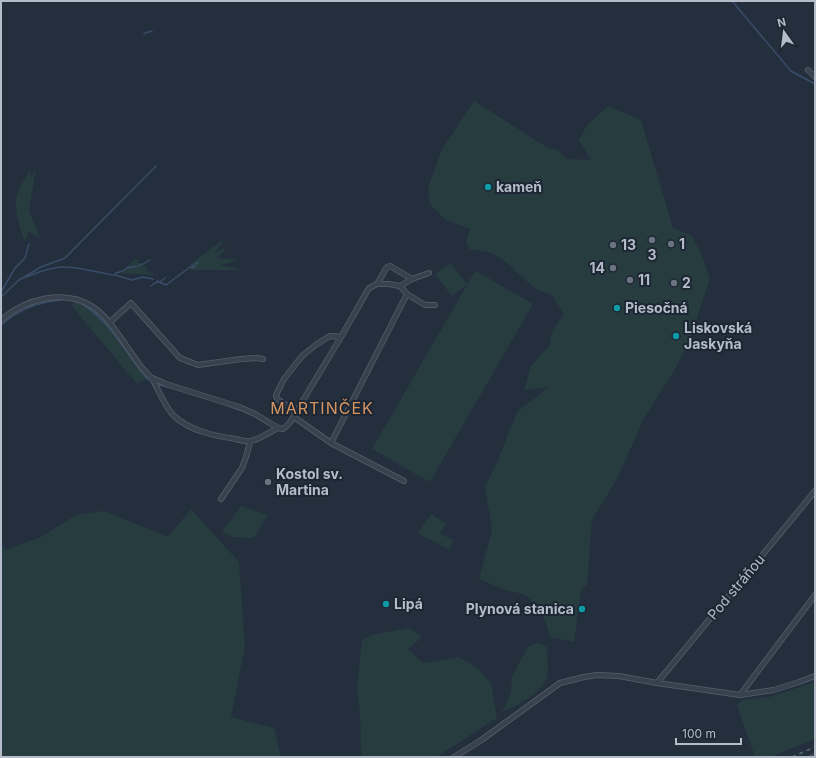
<svg xmlns="http://www.w3.org/2000/svg" width="816" height="758" font-family="Inter,sans-serif">
<style>
.green{fill:#263c3f}
.lines{fill:none;stroke-linecap:round;stroke-linejoin:round}
.stream{stroke:#394c67;stroke-width:1.5}
.minor-casing{stroke:#565f6c;stroke-width:6}
.minor{stroke:#38414e;stroke-width:4.5}
.rail{stroke:#5a6575;stroke-width:1.5;stroke-dasharray:4 4;stroke-linecap:butt}
.culture-dot{fill:#0f9aa8;stroke:#1d2633;stroke-width:1.5}
.worship-dot{fill:#6b7280;stroke:#1d2633;stroke-width:1.5}
.labels{text-anchor:middle;stroke-width:4;stroke-linejoin:round;paint-order:stroke}
.poi-label{font-size:14px;font-weight:bold;fill:#b4bcc9;stroke:#1d2633;text-anchor:start}
.street-label{font-size:14px;fill:#b4bcc9;stroke:#1d2633}
.quarter-label{font-size:16px;letter-spacing:1px;fill:#d59563;stroke:#1d2633}
</style>
<rect width="100%" height="100%" fill="#242f3e"/>
<path class="green" d="M474,101L548,148L558,150L566,159L591,160L579,140L587,125L608,106L641,120L673,228L692,236L702,256L710,278L691,336L678,364L643,420L618,477L592,520L587,584L581,590L574,642L550,637L546,623L540,608L524,594L508,591L479,579L492,530L485,487L497,462L517,412L549,387L524,390L531,366L550,345L552,331L564,314L552,295C529,290 516,267 496,255C489,251 478,251 469,249L466,242L470,229L446,220L430,204L428,188L441,151Z
M36,168L29,211L40,238L29,232L25,242C20,228 12,207 18,192C21,185 26,177 30,170L31,177Z
M225,238L215,253L228,246L217,258L239,260L220,265L243,270H188L196,266L189,265Z
M137,257L136,260H139L138,263H143V266L147,267L146,271L155,275L120,273C127,270 131,262 137,257Z
M451,263L467,284L476,271L533,304L430,482L372,449L467,285L452,296L435,274Z
M78,301L91,309L109,326L147,378L137,384L71,305Z
M241,506L268,515L264,522L253,538L231,537L222,531Z
M191,509L239,562L245,646L231,717L274,728L281,757H1V541L5,550L41,537L76,515L104,511L168,537Z
M431,514L446,524L440,534L454,540L449,550L418,533Z
M410,628L422,637L408,649L423,663L459,657L478,669L491,683L497,718L436,757H362L361,751L360,713L357,689L362,640L371,635Z
M538,643L547,647C547,657 549,667 547,676C545,691 516,707 502,712L511,693L512,677L520,661L529,646Z
M815,682V739L770,757H755L737,705L742,700L769,697Z"/>
<g class="lines">
<path class="stream" d="M732,1L791,71L815,84
M144,34L145,33L152,31
M115,275L116,273L123,271L128,267C135,268 144,264 150,260
M23,278C35,274 49,267 62,267C79,267 96,272 112,275H115L132,280L143,277L153,279
M157,281L166,285L190,267L193,268L192,265L195,267L196,263H198
M161,281L165,278
M151,286L155,283L158,282V281
M1,292L15,268L25,258L29,244
M1,297L19,280L41,267L65,258L156,166
M82,304C111,322 127,355 148,380
M1,325C18,310 39,302 61,300
M157,384L167,387
M226,405L239,410"/>
<g class="minor-casing">
<path id="minor" d="M808,70L815,77
M377,284L387,267L390,266L412,279
M400,286L412,279L429,273
M1,320C25,299 65,288 93,307C108,317 120,337 130,351C134,357 138,363 143,369C146,372 150,376 153,380C159,391 165,407 174,416C190,431 215,436 236,439C240,440 247,442 251,441C259,439 270,432 278,428
M109,323L131,303L180,358L198,365L241,359L257,358L263,359
M152,378L166,384L239,407L255,414L278,428L283,429C289,425 293,419 296,412L341,337L369,288L377,284H388L400,286L407,294L425,305H435
M296,412L277,399L276,395L284,379L302,356L317,344L330,336L341,337
M294,417L331,443L404,481
M331,443L407,294
M221,499L242,468L246,457L250,442
M657,683L815,491
M740,695L815,595
M454,757L480,741L560,683L584,677L597,675L619,676L657,683L740,695L774,690L799,682L815,676
M812,757L815,756"/>
</g>
<use href="#minor" class="minor"/>
<path class="rail" d="M792,757L815,747"/>
</g>
<g class="culture-dot">
<circle cx="488" cy="187" r="4"/>
<circle cx="617" cy="308" r="4"/>
<circle cx="676" cy="336" r="4"/>
<circle cx="386" cy="604" r="4"/>
<circle cx="582" cy="609" r="4"/>
</g>
<g class="worship-dot">
<circle cx="652" cy="240" r="4"/>
<circle cx="671" cy="244" r="4"/>
<circle cx="613" cy="245" r="4"/>
<circle cx="613" cy="268" r="4"/>
<circle cx="630" cy="280" r="4"/>
<circle cx="674" cy="283" r="4"/>
<circle cx="268" cy="482" r="4"/>
</g>
<g class="labels">
<g class="poi-label">
<text x="496" y="192">kameň</text>
<text x="679" y="249">1</text>
<text x="621" y="250">13</text>
<text x="652" y="260" text-anchor="middle">3</text>
<text x="605" y="273" text-anchor="end">14</text>
<text x="638" y="285">11</text>
<text x="682" y="288">2</text>
<text x="625" y="313">Piesočná</text>
<text x="684" y="333">Liskovská<tspan x="684" dy="16">Jaskyňa</tspan></text>
<text x="276" y="479">Kostol sv.<tspan x="276" dy="16">Martina</tspan></text>
<text x="394" y="609">Lipá</text>
<text x="574" y="614" text-anchor="end">Plynová stanica</text>
</g>
<g class="street-label">
<text transform="translate(736 587) rotate(-50)" y="5">Pod stráňou</text>
</g>
<g class="quarter-label">
<text x="322" y="414">MARTINČEK</text>
</g>
</g>
<rect width="816" height="758" fill="none" stroke="#b4bcc9" stroke-width="4"/>
<g transform="translate(784 32) rotate(346)" stroke="#1d2633" stroke-width="3" paint-order="stroke">
<path d="M0-3L7 15L0 10L-7 15Z" fill="#b4bcc9"/>
<text y="-6" font-size="11" font-weight="bold" text-anchor="middle" fill="#b4bcc9">N</text>
</g>
<path d="M676 738v6h65v-6" fill="none" stroke="#b4bcc9" stroke-width="2"/>
<text x="682" y="738" font-size="12" fill="#b4bcc9" stroke="#1d2633" stroke-width="3" paint-order="stroke">100 m</text>
</svg>
